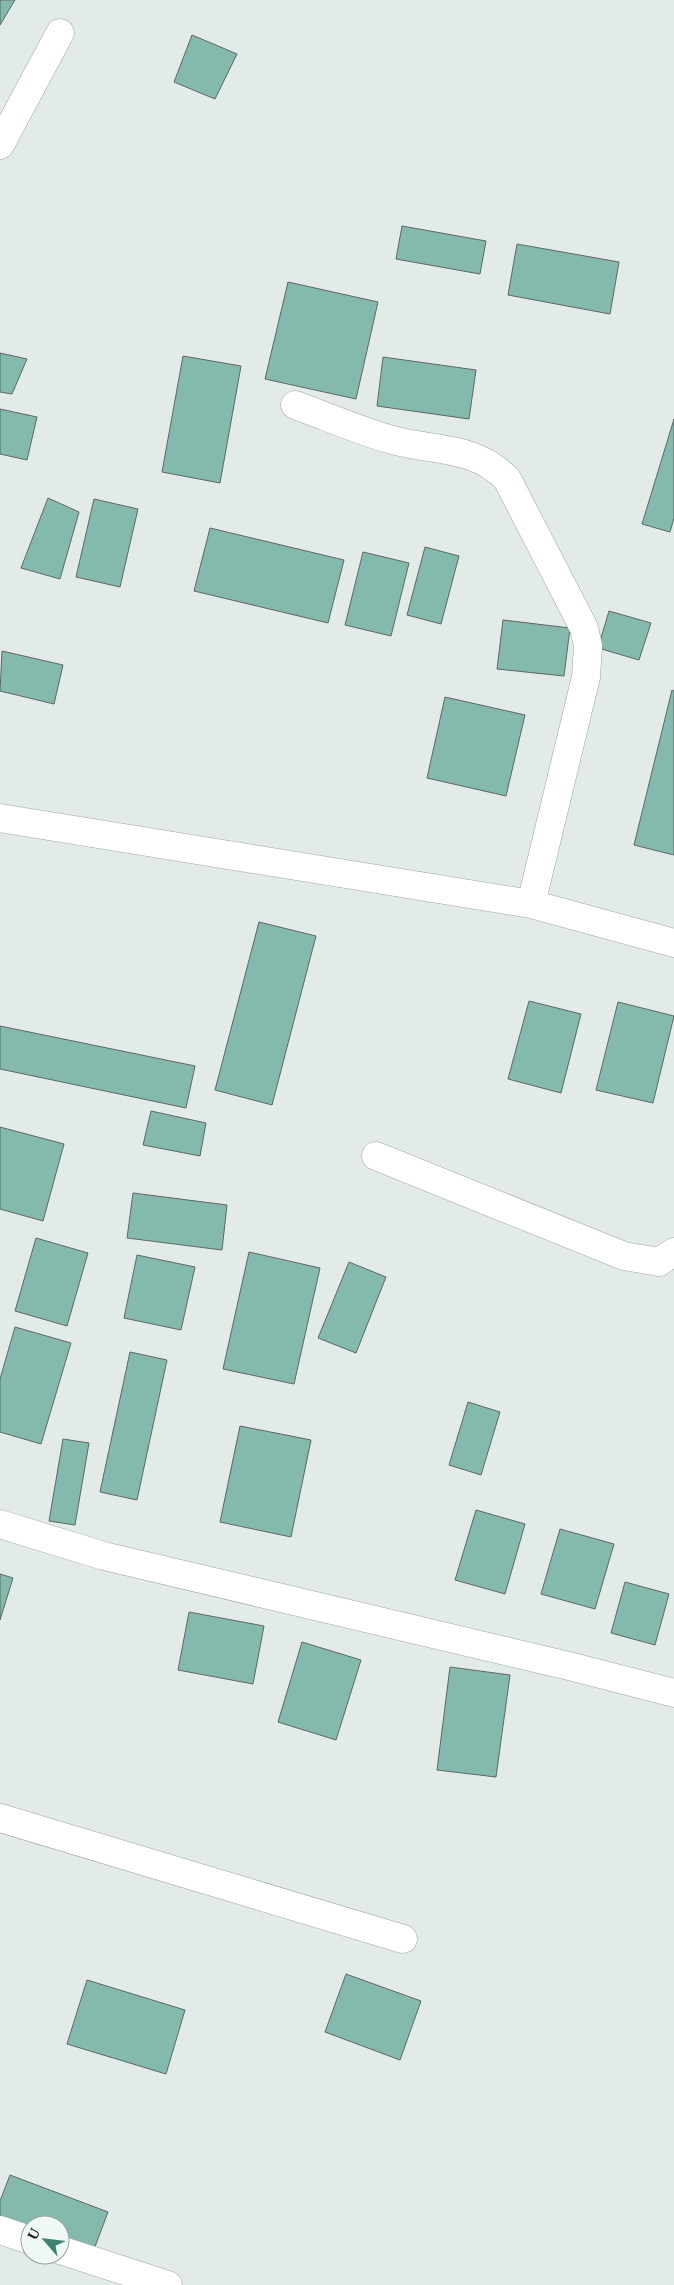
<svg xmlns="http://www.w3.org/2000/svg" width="674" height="2285" font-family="'IBM Plex Serif',serif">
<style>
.building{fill:#83baad;stroke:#5f6664}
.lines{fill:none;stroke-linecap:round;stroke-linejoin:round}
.minor-casing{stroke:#9da4a2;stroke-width:29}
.minor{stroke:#fff;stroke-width:28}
</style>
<rect width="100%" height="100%" fill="#e3ebe9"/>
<path class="building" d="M0,0H15L0,25Z
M192,35L237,54L215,99L174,82Z
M402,226L486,241L480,274L396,259Z
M517,244L619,262L610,314L508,295Z
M288,282L378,302L356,399L265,379Z
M0,353L27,359L12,394L0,392Z
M183,356L241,366L220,483L162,472Z
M383,357L476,370L469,419L377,406Z
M0,409L37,417L27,460L0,454Z
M674,419V518L670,532L642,524Z
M48,498L79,512L60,579L21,568Z
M94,499L138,509L120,587L76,577Z
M210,528L344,560L328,623L194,591Z
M425,547L459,556L441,624L407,615Z
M363,552L409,563L391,636L345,625Z
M609,611L651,623L639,660L598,648Z
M503,620L570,628L564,676L497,669Z
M2,651L63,665L54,704L0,691Z
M672,690L674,691V855L634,845Z
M445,697L525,715L506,796L427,778Z
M259,922L316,936L272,1105L215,1090Z
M529,1001L581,1014L561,1093L508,1079Z
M618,1002L674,1016L653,1103L596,1090Z
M0,1026L195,1066L186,1108L0,1069Z
M151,1111L206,1123L200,1156L143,1145Z
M0,1127L64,1144L43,1221L0,1209Z
M133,1193L227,1205L222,1250L127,1238Z
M36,1238L88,1253L67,1326L15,1311Z
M249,1252L320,1268L294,1384L223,1369Z
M137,1255L195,1267L181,1330L124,1318Z
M349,1262L386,1277L356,1353L318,1338Z
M15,1327L71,1343L41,1444L0,1432V1379Z
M130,1352L167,1360L137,1500L100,1492Z
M468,1402L500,1412L481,1475L449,1465Z
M240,1426L311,1440L291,1537L220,1522Z
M63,1439L89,1443L75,1525L49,1521Z
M476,1510L525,1524L505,1594L455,1580Z
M560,1529L614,1544L595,1609L541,1594Z
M0,1574L13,1578L0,1620Z
M625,1582L669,1594L655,1645L611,1633Z
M189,1612L264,1626L253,1684L178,1670Z
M302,1642L361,1660L336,1740L278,1722Z
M450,1667L510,1675L496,1777L437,1770Z
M346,1974L421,2001L400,2060L325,2032Z
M87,1980L185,2010L166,2074L67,2044Z
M10,2175L108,2212L93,2252L60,2239V2225H30V2228L0,2216V2201Z"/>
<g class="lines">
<g class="minor-casing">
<path id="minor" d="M0,145L60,33
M295,405C326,416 357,430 389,439C432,452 473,444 507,479L584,628L588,646L586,677L531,904
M0,818L531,904L674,943
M376,1156L624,1256L659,1262L674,1252
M0,1524L104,1556L573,1667L674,1693
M0,1818L403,1939
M0,2230L30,2240
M60,2250L168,2285"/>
</g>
<use href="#minor" class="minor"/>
</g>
<g transform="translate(45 2240) rotate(298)"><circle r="24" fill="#f0f8f6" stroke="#9aa09e"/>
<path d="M0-4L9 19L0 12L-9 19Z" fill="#3f8274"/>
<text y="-8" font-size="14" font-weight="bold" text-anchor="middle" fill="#191c1b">U</text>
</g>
</svg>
